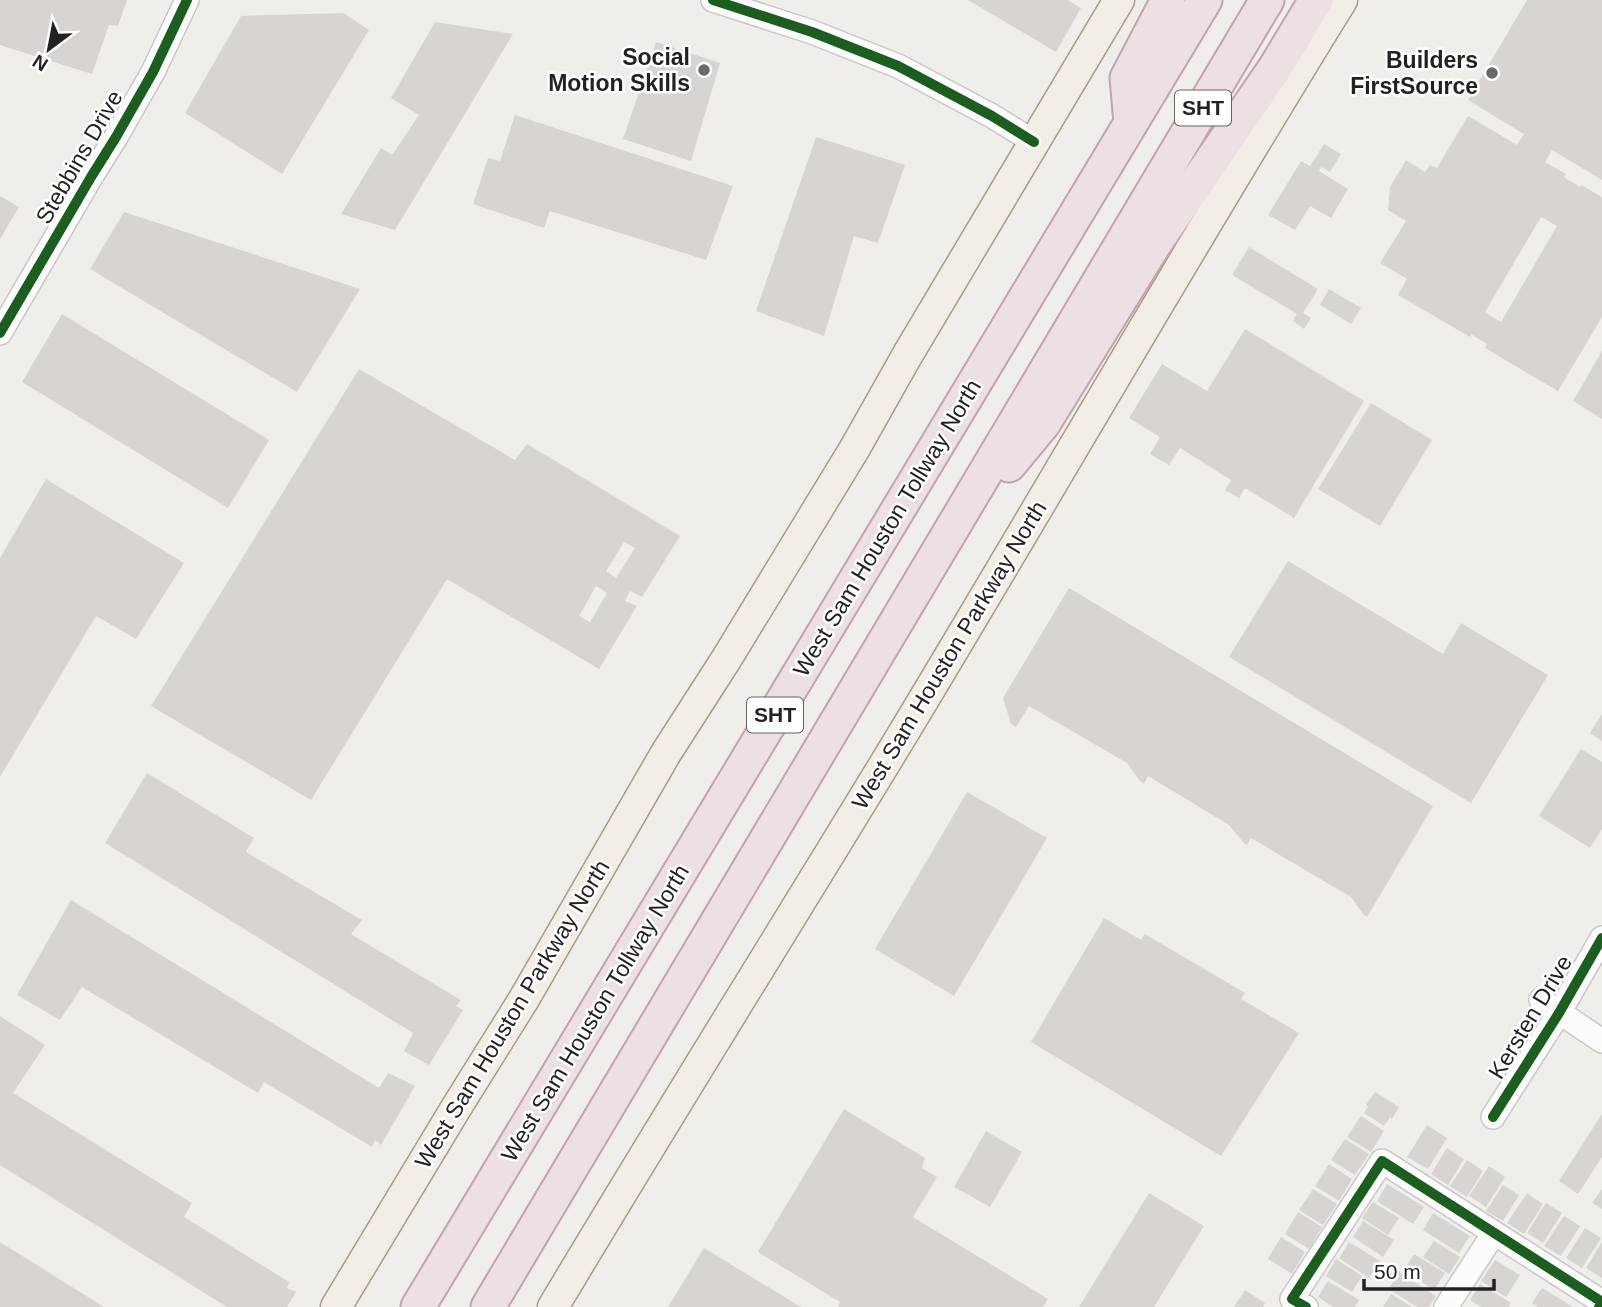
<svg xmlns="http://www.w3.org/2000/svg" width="1602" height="1307" font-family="Arial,sans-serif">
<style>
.building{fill:#d7d4d2;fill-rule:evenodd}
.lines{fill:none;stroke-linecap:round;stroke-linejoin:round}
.minor-casing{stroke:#c9c8c7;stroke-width:26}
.major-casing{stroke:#a79c86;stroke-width:33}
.highway-casing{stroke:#c5a2ac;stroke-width:37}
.minor{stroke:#fdfcfc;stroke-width:23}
.major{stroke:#f3ede7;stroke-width:30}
.highway{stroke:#ece0e2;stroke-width:33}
.cycleway-casing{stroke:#fff;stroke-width:15}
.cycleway{stroke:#1b5e20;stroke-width:10}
.poi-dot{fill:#6a6968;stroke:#fff;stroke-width:2.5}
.labels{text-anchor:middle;stroke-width:5;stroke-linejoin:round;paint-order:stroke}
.shield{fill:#fff;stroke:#646464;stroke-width:2}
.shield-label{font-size:21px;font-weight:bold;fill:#222}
.poi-label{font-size:23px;font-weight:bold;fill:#222;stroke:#fff;text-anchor:end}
.street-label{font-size:23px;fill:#222;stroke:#fff}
</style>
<rect width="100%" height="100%" fill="#f0eeeb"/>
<path class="building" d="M0,0H127L118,26L109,25L92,74L0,45Z
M968,0H1067L1081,8L1056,52Z
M1527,0H1602V180L1552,150L1545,162L1566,174L1564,177L1580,187L1581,185L1602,197V317L1558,391L1485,348L1487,344L1471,334L1470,337L1398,295L1407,279L1380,263L1406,221L1388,210L1390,187L1406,160L1425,172L1430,165L1437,168L1468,116L1517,145L1524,134L1468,100ZM1541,217L1557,226L1501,322L1485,312Z
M343,13L369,30L282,174L185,113L241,16Z
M435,22L513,34L395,230L341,214L381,148L392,155L419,115L391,98Z
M656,42L720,63L691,161L623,139Z
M515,115L733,186L706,260L550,211L544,228L473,204L488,158L500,161Z
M816,137L905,165L878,243L854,236L824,336L756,311Z
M1324,144L1341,154L1330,172L1321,167L1319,171L1348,189L1331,218L1310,206L1295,230L1268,215L1301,161L1310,166Z
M0,196L19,207L0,239Z
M124,212L360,289L297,392L90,269Z
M1249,247L1318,289L1303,313L1311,318L1304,329L1293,321L1297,314L1232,275Z
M1329,289L1361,308L1351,324L1320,305Z
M62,314L269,440L228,508L22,382Z
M1245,329L1364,401L1294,518L1245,488L1239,498L1225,490L1231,480L1180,448L1169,465L1150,454L1160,437L1129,418L1162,364L1207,391Z
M1602,351V419L1573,401Z
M359,369L515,460L527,444L680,536L642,597L630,591L625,601L637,606L599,669L447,579L311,800L151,706ZM624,542L635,548L616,578L606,571ZM596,586L607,593L590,622L579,616Z
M1371,403L1432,440L1380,526L1318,489Z
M46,479L184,563L136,639L96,616L0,777V558Z
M1288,561L1443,654L1461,623L1548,675L1471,803L1229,657Z
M1069,588L1433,806L1367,917L1363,914L1351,897L1251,838L1247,845L1243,842L1229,825L1148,776L1144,784L1140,781L1127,763L1029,706L1016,727L1011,724L1003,698Z
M1602,714V741L1590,733Z
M1581,749L1602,762V829L1590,848L1539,816Z
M147,773L254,838L246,852L362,920L351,934L461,1000L456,1006L463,1010L429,1065L404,1051L413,1033L105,843Z
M967,792L1047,838L954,996L875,949Z
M71,900L379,1088L388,1073L415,1086L381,1145L375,1140L372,1147L264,1082L258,1093L82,987L60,1020L17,995Z
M1104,918L1141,940L1145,934L1245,993L1241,999L1299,1033L1221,1156L1031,1042Z
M0,1016L45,1045L13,1093L192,1203L184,1217L289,1282L287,1288L296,1292L287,1307H227L0,1165Z
M1375,1092L1399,1107L1392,1119L1390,1117L1384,1126L1364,1113L1368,1107L1366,1105Z
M844,1109L925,1158L922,1168L937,1177L913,1217L1048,1299L1043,1307H838L840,1302L758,1252Z
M1602,1114V1157L1578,1194L1559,1181Z
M1361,1116L1384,1131L1371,1152L1347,1137Z
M1427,1125L1447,1138L1428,1169L1407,1157Z
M986,1131L1022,1152L990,1207L954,1187Z
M1345,1139L1369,1154L1355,1175L1331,1160Z
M1447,1148L1464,1159L1448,1185L1431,1174Z
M1467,1160L1483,1171L1467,1197L1450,1186Z
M1329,1164L1352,1179L1339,1201L1315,1186Z
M1489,1166L1505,1177L1486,1207L1469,1196Z
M1387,1184L1424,1207L1413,1224L1377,1201Z
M1503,1185L1519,1195L1503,1221L1486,1211Z
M1313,1189L1337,1204L1323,1225L1299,1210Z
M1602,1189V1209L1592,1203Z
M1149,1193L1204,1226L1154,1307H1079Z
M1527,1193L1543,1204L1524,1234L1507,1223Z
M1373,1202L1399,1218L1388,1235L1362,1218Z
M1546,1203L1562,1213L1543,1243L1527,1233Z
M1298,1212L1322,1227L1309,1249L1285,1234Z
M1433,1213L1470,1236L1459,1253L1423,1230Z
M1564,1216L1580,1226L1561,1256L1544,1246Z
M1363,1221L1394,1240L1383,1257L1353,1237Z
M1585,1228L1601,1238L1582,1268L1566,1258Z
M1281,1237L1305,1252L1292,1274L1268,1259Z
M1434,1241L1460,1257L1449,1274L1423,1257Z
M0,1242L104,1307H0Z
M1349,1242L1380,1261L1369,1278L1339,1258Z
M1602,1242V1278L1586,1268Z
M704,1248L801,1307H668Z
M1414,1254L1445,1273L1434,1290L1404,1270Z
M1336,1259L1362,1276L1352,1292L1326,1276Z
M1495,1260L1520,1275L1506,1297L1481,1281Z
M1399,1272L1436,1296L1429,1307H1417L1389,1289Z
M1328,1281L1359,1300L1355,1307H1333L1318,1297Z
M1480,1284L1511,1303L1509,1307H1481L1470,1300Z
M1542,1288L1573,1307H1538L1532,1303Z
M1245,1290L1265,1303L1263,1307H1234Z
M1391,1294L1412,1307H1383Z"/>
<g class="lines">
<g class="minor-casing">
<path id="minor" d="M713,0L812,32L898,66L992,116L1034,142
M0,333L91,177L116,137L153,72L187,0
M1541,1000L1602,1041
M1493,1117L1559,1013L1602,938
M1306,1307L1292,1299L1382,1161L1602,1302L1599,1307
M1446,1307L1494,1233"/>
</g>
<g class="major-casing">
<path id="major" d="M336,1307L456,1108L524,999L666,753L727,658L855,448L908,354L1119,0
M553,1307C667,1116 785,928 901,737C1049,492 1191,244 1342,0"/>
</g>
<g class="highway-casing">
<path id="highway" d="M1131,123L1127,78L1168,0
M1009,465L1043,424L1153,246L1275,68L1316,0
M418,1307L1205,0
M488,1307L1267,0"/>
</g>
<use href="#minor" class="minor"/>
<use href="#major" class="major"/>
<use href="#highway" class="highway"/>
<g class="cycleway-casing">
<path id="cycleway" d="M713,0L812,32L898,66L992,116L1034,142
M0,333L91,177L116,137L153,72L187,0
M1493,1117L1559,1013L1602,938
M1306,1307L1292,1299L1382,1161L1602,1302L1599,1307"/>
</g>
<use href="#cycleway" class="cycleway"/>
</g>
<g class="poi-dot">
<circle cx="704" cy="70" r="7"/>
<circle cx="1492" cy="73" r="7"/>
</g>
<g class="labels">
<g class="shield">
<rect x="1175" y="90.5" width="56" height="35" rx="5"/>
<rect x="747" y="697.5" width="56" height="35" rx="5"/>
</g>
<g class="shield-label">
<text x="1203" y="115">SHT</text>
<text x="775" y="722">SHT</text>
</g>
<g class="poi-label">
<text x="690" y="65">Social<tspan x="690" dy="26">Motion Skills</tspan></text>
<text x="1478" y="68">Builders<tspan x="1478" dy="26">FirstSource</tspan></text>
</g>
<g class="street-label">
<text transform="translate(79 157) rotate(-60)" y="8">Stebbins Drive</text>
<text transform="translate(887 528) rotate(-59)" y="8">West Sam Houston Tollway North</text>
<text transform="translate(949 655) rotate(-59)" y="8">West Sam Houston Parkway North</text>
<text transform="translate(595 1013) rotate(-59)" y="8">West Sam Houston Tollway North</text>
<text transform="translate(512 1014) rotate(-59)" y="8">West Sam Houston Parkway North</text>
<text transform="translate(1530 1017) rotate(-59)" y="8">Kersten Drive</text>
</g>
</g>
<g transform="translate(49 49) rotate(212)" stroke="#ffffff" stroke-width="5" paint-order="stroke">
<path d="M0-5L12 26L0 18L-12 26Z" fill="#222222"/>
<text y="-10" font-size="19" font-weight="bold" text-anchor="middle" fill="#222222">N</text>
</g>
<path d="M1364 1279v10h130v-10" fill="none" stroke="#222222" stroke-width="3.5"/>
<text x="1374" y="1279" font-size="21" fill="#222222" stroke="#ffffff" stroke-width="5" paint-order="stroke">50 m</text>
</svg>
